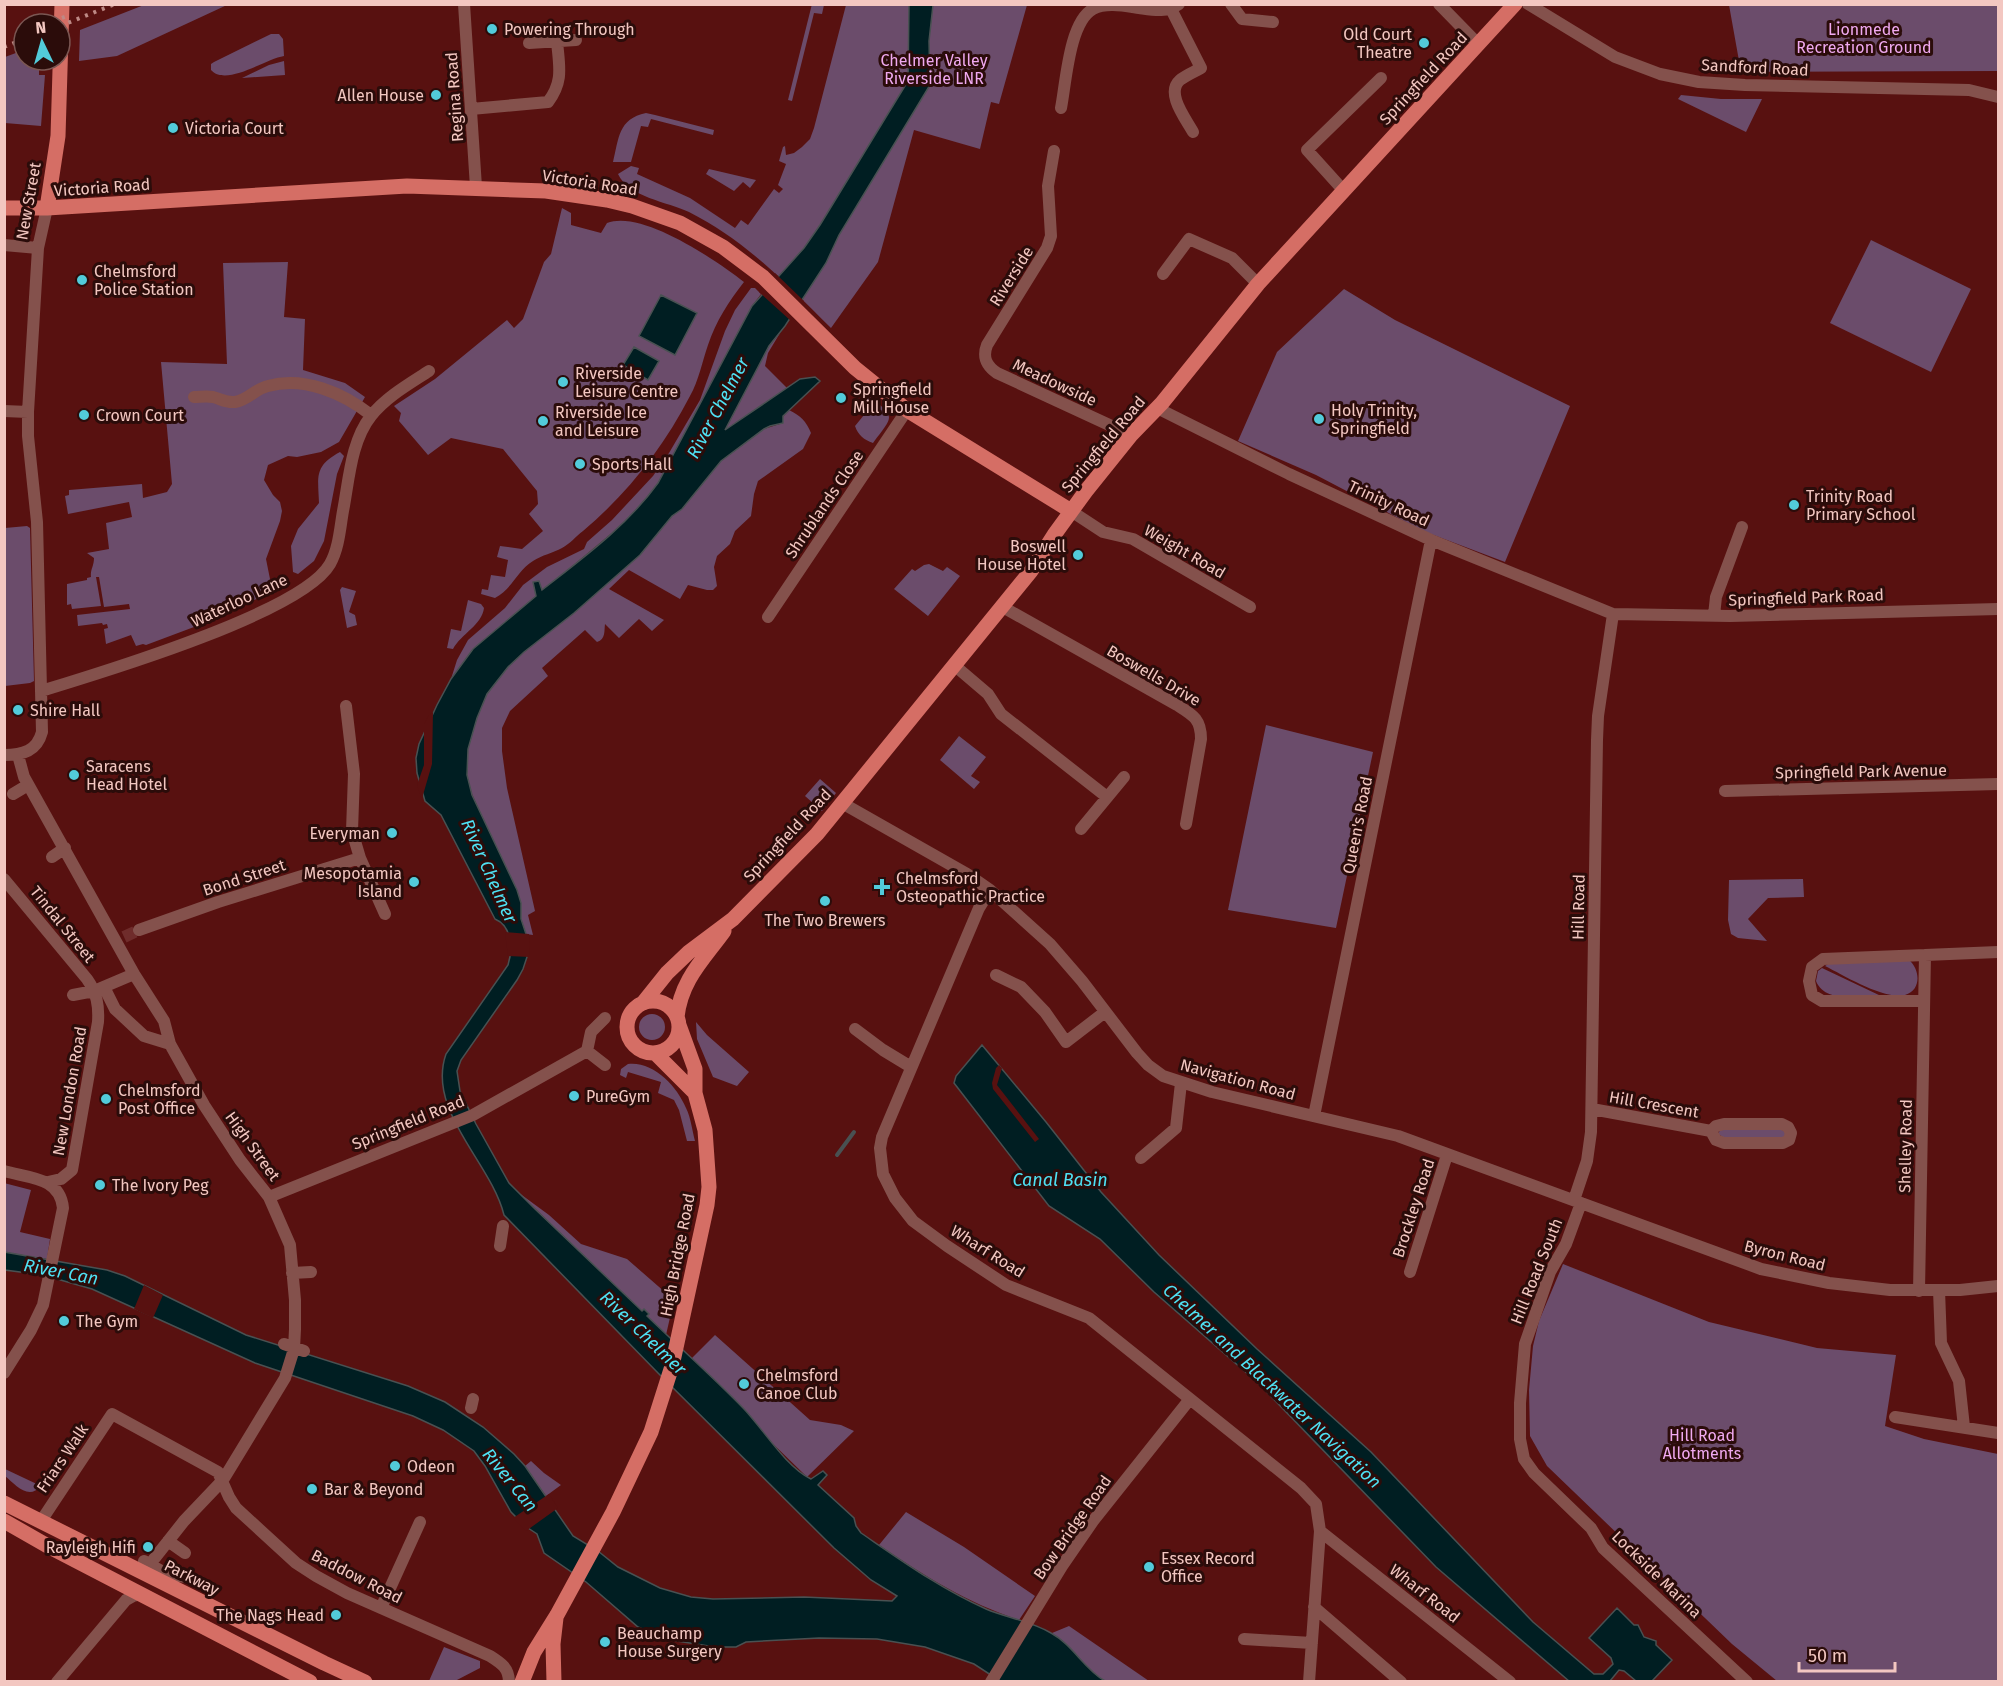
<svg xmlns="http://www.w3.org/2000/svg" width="2003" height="1686" font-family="'Fira Sans',sans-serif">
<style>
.green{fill:#6b4c6b}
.water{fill:#001e22;stroke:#495152;stroke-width:1.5}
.pier{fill:#581110}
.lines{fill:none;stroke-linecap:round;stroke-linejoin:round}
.stream{stroke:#495152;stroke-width:4}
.minor-tunnel{stroke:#6f2c2b;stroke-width:12;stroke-dasharray:12 6;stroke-linecap:butt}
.minor{stroke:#84514c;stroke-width:12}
.major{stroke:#d56e65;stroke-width:15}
.rail{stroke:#be8985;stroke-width:4;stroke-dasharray:3 6;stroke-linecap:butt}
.poi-dot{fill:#52cbda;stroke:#2b0c0a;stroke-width:2}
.labels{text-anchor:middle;stroke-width:6;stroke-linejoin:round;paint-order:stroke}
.poi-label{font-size:16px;fill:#f3c7c1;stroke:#2b0c0a;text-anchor:start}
.park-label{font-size:16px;fill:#f0a9f0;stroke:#2b0c0a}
.street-label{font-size:16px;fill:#f3c7c1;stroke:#2b0c0a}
.water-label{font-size:18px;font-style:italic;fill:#4ee1f3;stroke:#2b0c0a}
</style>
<rect width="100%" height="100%" fill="#581110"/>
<path class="green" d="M812,4L824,5L822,14L814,13L792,101L788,100Z
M144,5H227L117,56L79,61L80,30Z
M846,5H1027L999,104L991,102L980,149L914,130L878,262L831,328C785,283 748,242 689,212C668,202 628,197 618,174L631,166L639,168L637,174L690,198L735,228L741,220L748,225L774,189L779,193L783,189L778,185L786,164L779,161L783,147L785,146L786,155L794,153L802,147L810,139L814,128Z
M1729,5H1998V71L1741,72Z
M271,34H279L283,39L284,56C265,59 226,87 211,70V64L214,62Z
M24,50V60H39V75H45L41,126L5,123V57Z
M284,61L285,75L242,78L269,65Z
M1681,95L1721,99H1762L1746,132L1678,99Z
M646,113L655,115L714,130L713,135L651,119L648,127L641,126L631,162H613C619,138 618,119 646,113Z
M709,169L756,180L750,188L743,182L734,191L706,174Z
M562,208L571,213V225L601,233L607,223C642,209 717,261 744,282C729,301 716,321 708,345C702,362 699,380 690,396C663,448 628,493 583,531C576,536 570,544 562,548C553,553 542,555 533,561C517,571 513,588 495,598L481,594L482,589L488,590L491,575L505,577L508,560L497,557L500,546L522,549L543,531L529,514L538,504L537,491L503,449L451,438L428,455L399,421L401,413L394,406L435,379L507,320L514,328L523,319L544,262L551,254Z
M1871,240L1971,289L1931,372L1830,323Z
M288,262L284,317L305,319L303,370L345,383L365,397L339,442L321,452L297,457L288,456L268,465L264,480L273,495L280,502L282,511L280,521L266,559L271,584L259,598L199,623L194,627L146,645L143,644L136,646L131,635L106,644L104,629L108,628L107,624L103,625L102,623L78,626L77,615L130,609L129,604L104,607L99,577H96L101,606L72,609L71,604L67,605V584L87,580V578L91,577C90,570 94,566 94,558L87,553L109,549L106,523L132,517L129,502L68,514L65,496L69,495V490L142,484L143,498L167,492L172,484L161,362L227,364L223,263Z
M751,288H755L761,294L752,306L658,483L642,506L625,522L473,649L451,679L457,660L468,640L505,608L523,585L547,567L584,549L587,542L612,520L653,476L669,453L700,400L725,331L735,310Z
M1344,289L1395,320L1570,406L1505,562L1423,531L1316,475L1238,441L1277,352Z
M780,333L768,353L765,366L787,388L724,432L769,346Z
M869,396C896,418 894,415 873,443C864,440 858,435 855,426L864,415L862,400L865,397Z
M789,410C801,416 806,421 811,433L803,449L758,481L754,494L751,516L735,531L730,544L717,556L714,567L717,586L713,590H707L688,585L680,599L629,570L609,589L664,620L652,631L639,619L619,638L605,624C604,631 606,639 597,642L585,630L542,668L548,676L510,711L502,728V751L507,788L535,911L528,915L533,935L526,934L521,919V903L472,794L467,775L468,749L477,718L487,694L508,667L524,652L574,613L640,555L672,516L682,509L721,461L764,429L783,423L782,418Z
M340,452L344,456L337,474L324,541L314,561L298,574L293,572L291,546L298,529L319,503C318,476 314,466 340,452Z
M27,526L30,528L34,681L30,683L5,686V528Z
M929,564L943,571L947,567L960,576L928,616L894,589L912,569L915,571L924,565Z
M342,587L356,591L349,612L355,615L357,625L347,628L340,590Z
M468,600L481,604L484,608C482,625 461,634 453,649L447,648L451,629L461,631Z
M1266,725L1373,752L1336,928L1228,910Z
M959,736L986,757L971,776L980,782L974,789L940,760Z
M820,779L836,793L822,811L805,796Z
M1803,879L1804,897L1768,898L1748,919L1767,941L1738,938L1731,934L1728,920L1729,880Z
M1909,960C1920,969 1922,990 1905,995C1884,1000 1845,976 1825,966L1828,964Z
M1822,968L1881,996C1862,996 1825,1004 1816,981L1818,971Z
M639 1027a13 13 0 1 1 26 0a13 13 0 1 1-26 0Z
M696,1022L707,1035L749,1072L737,1086L713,1077L697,1039Z
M628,1064C653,1061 677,1086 686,1108C691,1118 692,1130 695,1141H687L679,1110L674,1100L658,1093L661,1082L628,1072L626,1078L620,1075L621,1069Z
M1781,1129L1785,1132V1137L1781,1139H1726L1718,1134L1720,1130Z
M4,1183L31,1190L20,1232L50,1239L47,1259L5,1252Z
M519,1193L549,1215L581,1244L627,1259L674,1300L666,1335Z
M1563,1264L1709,1322L1817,1348L1896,1355L1885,1426L1924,1439L1998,1454V1681H1777L1732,1644L1547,1466L1530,1436L1529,1390L1533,1346L1539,1321Z
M715,1335L810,1420L841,1425L854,1431L807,1477L768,1439L745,1410L691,1359Z
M531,1461L544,1473L561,1485L546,1496L525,1466Z
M5,1469L41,1486C28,1501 15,1484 5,1476Z
M906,1512L964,1547L1035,1596L1019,1620C968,1603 924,1576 879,1545Z
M1069,1626L1149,1681H1105L1097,1677L1052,1633Z
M444,1647L480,1661V1668L455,1681H429Z"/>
<path class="water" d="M909,5H933L929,41L930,85L839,235L826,263L785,326L769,346L725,430L800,379L815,377L820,381L783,416V423L770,426L764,429L721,461L682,509L672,516L640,555L574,613L524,652L508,667L487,694L477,718L468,749L467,775L472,795L517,890L521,903V919L526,934L527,957L523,969L517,980L461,1060L457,1071L460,1091L476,1124L509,1183L535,1209L642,1311L644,1309L649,1314L647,1316C679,1347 713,1377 744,1409C763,1429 786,1467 811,1479L823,1471L827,1475L818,1485L854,1518L856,1526L861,1533C902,1561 941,1589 986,1609C1007,1618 1031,1621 1051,1633C1073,1645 1084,1669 1105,1681H1000L974,1664L925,1647L877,1639L819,1638L746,1642L736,1647H715L677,1641L656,1635L638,1627L586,1582L544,1553L537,1534L525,1526L511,1512L485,1466L474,1451L443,1430L413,1416L255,1363L92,1289L43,1275L5,1270L4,1252L107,1270L125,1276L246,1335L408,1386L445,1402L483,1427L514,1454L525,1466L573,1536L598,1551L618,1567L660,1588L691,1597L713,1599L804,1597L892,1601L897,1596L871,1580L834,1548L658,1373L504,1215C491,1162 426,1111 446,1054L508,965C513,949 512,926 495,919L441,815L425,801L417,773L416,758L419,744L437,705L451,679L473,649L536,596L533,582L539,581L542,590C583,558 627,526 658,483L752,306L804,248L820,225L908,81Z
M661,295L697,313L675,355L639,336Z
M634,347L659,361L648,380L623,365Z
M982,1045L1046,1122L1101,1192L1159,1255L1257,1349L1371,1452L1533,1622L1594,1674H1603L1613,1664L1611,1658L1589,1638L1617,1608L1634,1625H1638L1644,1637L1656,1641V1645L1672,1660L1652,1681H1636L1624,1671L1619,1670L1610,1681H1569L1436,1567L1258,1383L1154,1292L1100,1239L1049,1206L954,1083L956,1076Z"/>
<path class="pier" d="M775,273L804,301L791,321L759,292Z
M433,712L432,764L423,795V803L417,785L424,765V724L429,715Z
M505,932L529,934L530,957L508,956Z
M999,1065L1002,1068L997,1085L1039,1139L1035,1142L993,1089L992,1083L996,1068Z
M144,1285L163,1295L153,1318L134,1309Z
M549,1494L558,1508L526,1531L513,1518Z"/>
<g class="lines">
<path class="stream" d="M837,1155L854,1132"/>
<path class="minor-tunnel" d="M124,937L139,930"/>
<path class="minor" d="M464,4L476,187
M1231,4L1242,19L1273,22
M1439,4L1478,44
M1528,4L1615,57L1660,74L1699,82L1745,85L1969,90L1998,97
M1171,9L1201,68C1194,72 1186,75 1180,80C1165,93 1186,119 1193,132
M529,43L576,40
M1061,108C1066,83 1069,22 1093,9C1106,2 1125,6 1139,8C1153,10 1166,13 1179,4
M471,109L548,102C564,81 559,66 557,41
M1054,151L1048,186L1051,236L1047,248L987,345C982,358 987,366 997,373L1131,435
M1344,191L1307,150L1381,78
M4,245L38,248
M1163,274L1189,239L1232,258L1258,284
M194,397C200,397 207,396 213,397C221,399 226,403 235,402C248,400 255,389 268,386C304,376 343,393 371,415
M1157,408L1289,474L1431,540L1613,614L1730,616L1998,609
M4,411L28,412
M1071,511L1103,532L1133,539L1250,607
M1001,606L1177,705C1193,715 1201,719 1201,739L1186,824
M1714,615L1716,597L1742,527
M768,617L907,410
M954,665L988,694L1001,714L1107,797
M41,691C100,673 302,613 330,564C339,548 340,528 343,511C349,480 351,441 371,416C386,397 409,384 429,371
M346,706L354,774L352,831L360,858L385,914
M4,755C23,755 37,751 42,732L37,522L28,436V412L38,248L47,208
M18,755L24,777L134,974L164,1021L170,1044L204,1105L240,1160L269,1197L290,1245L295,1300V1329L294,1349L285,1378L223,1480L184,1521L150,1564
M1725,791L1998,784
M13,794L28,785
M842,803L967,874L990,890L1050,944L1082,981L1137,1053L1148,1065L1163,1076L1212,1092L1398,1136L1761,1269L1829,1283L1890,1290H1960L1998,1286
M1081,829L1124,777
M52,857L65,848
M4,879L87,979C97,993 99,1006 98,1022L72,1170L61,1179L48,1182
M990,890L979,908L882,1137L880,1148L883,1174L895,1198L913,1221L947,1246L1006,1285L1089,1318L1301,1488L1316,1504L1320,1531L1510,1682
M139,930L218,902L360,858
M996,975L1021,987L1045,1012L1066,1042L1105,1012
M104,987L115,1009L144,1036L170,1044
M73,995L94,991L134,974
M1924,1001H1822L1812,995L1809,981L1812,967L1823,959L1925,955
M855,1029L883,1050L911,1067
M587,1051L605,1065
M1592,1109L1711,1131L1716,1126L1724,1124H1782L1788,1127L1791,1133L1789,1140L1783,1143H1724L1716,1140L1711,1131
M1314,1116L1431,540
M1141,1158L1176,1128L1181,1083
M4,1171C29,1178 60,1177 63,1208L43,1305L31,1330L4,1373
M269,1197L473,1115L587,1051L591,1032L605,1018
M1574,1200L1587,1161L1591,1132L1597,740L1598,716L1613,614
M1581,1203L1566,1244L1550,1272L1525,1344L1520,1403V1439L1524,1459L1534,1473L1591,1528L1603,1548L1747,1682
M500,1246L503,1226
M1410,1272L1447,1155
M292,1273L311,1272
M1939,1290L1941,1343L1959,1381L1964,1427
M1919,1291L1925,955L1998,952
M284,1344L304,1351
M471,1408L473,1399
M1895,1417L1998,1433
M41,1521L112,1414L218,1472L229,1497L236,1508L296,1563L316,1576L347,1593L490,1656C501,1663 509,1668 509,1682
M168,1541L185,1553
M144,1561L168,1575L187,1577
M1314,1607L1401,1682
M381,1608L420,1522
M1244,1639L1312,1643
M57,1682L126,1600L133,1596L142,1594
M991,1682L1062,1566L1093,1521L1190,1399
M1309,1682L1320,1531"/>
<path class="major" d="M4,208H47L407,186L546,191L607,200L632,206L680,223L723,247L763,277L855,368L907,410L1071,511
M47,208L58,136L62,4
M627 1027a26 26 0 1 1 52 0a26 26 0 1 1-52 0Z
M643,1003L667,973L689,952L733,919L817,834L1031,571L1054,535L1086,491L1131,435L1162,403L1258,284L1515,4
M677,1017C681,980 703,960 724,931
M655,1053L695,1093
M4,1503L324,1663L365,1682
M4,1521L46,1545L310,1682
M522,1682L534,1652L557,1615L613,1512L651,1432L672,1366L707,1205L709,1187L705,1130L695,1093V1069L679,1025
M554,1682L553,1644L556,1618"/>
<path class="rail" d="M45,24L67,16
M60,26L115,4
M4,47L24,39"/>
</g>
<g class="poi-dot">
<circle cx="492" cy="29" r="6"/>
<circle cx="1424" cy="43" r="6"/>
<circle cx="436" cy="95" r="6"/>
<circle cx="173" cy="128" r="6"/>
<circle cx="82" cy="280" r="6"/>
<circle cx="563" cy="382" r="6"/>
<circle cx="841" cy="398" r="6"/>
<circle cx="84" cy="415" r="6"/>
<circle cx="1319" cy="419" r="6"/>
<circle cx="543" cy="421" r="6"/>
<circle cx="580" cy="464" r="6"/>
<circle cx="1794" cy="505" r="6"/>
<circle cx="1078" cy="555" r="6"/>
<circle cx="18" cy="710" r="6"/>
<circle cx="74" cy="775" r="6"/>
<circle cx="392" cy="833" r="6"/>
<circle cx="414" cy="882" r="6"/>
<path d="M879 878h6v6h6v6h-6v6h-6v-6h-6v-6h6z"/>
<circle cx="825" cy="901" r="6"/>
<circle cx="574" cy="1096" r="6"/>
<circle cx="106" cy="1099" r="6"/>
<circle cx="100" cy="1185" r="6"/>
<circle cx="64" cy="1321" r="6"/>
<circle cx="744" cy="1384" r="6"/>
<circle cx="395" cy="1466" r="6"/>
<circle cx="312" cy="1489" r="6"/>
<circle cx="148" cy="1547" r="6"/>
<circle cx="1149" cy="1567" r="6"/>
<circle cx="336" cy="1615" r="6"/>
<circle cx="605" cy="1642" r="6"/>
</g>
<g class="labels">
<g class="poi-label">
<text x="504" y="35">Powering Through</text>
<text x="1412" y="40" text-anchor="end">Old Court<tspan x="1412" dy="18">Theatre</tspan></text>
<text x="424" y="101" text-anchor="end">Allen House</text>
<text x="185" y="134">Victoria Court</text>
<text x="94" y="277">Chelmsford<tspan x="94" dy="18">Police Station</tspan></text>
<text x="575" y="379">Riverside<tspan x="575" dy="18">Leisure Centre</tspan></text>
<text x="853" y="395">Springfield<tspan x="853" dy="18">Mill House</tspan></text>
<text x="1331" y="416">Holy Trinity,<tspan x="1331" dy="18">Springfield</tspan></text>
<text x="555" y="418">Riverside Ice<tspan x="555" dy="18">and Leisure</tspan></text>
<text x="96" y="421">Crown Court</text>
<text x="592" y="470">Sports Hall</text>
<text x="1806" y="502">Trinity Road<tspan x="1806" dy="18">Primary School</tspan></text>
<text x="1066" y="552" text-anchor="end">Boswell<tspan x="1066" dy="18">House Hotel</tspan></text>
<text x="30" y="716">Shire Hall</text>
<text x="86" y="772">Saracens<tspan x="86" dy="18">Head Hotel</tspan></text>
<text x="380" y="839" text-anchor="end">Everyman</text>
<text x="402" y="879" text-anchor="end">Mesopotamia<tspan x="402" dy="18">Island</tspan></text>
<text x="896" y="884">Chelmsford<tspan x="896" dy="18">Osteopathic Practice</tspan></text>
<text x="825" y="926" text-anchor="middle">The Two Brewers</text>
<text x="118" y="1096">Chelmsford<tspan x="118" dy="18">Post Office</tspan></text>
<text x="586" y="1102">PureGym</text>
<text x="112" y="1191">The Ivory Peg</text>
<text x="76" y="1327">The Gym</text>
<text x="756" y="1381">Chelmsford<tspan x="756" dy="18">Canoe Club</tspan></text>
<text x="407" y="1472">Odeon</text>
<text x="324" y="1495">Bar &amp; Beyond</text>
<text x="136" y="1553" text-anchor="end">Rayleigh Hifi</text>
<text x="1161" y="1564">Essex Record<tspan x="1161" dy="18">Office</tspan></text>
<text x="324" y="1621" text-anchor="end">The Nags Head</text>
<text x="617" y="1639">Beauchamp<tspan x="617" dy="18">House Surgery</tspan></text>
</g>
<g class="park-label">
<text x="1864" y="35">Lionmede<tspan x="1864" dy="18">Recreation Ground</tspan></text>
<text x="934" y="66">Chelmer Valley<tspan x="934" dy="18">Riverside LNR</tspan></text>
<text x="1702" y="1441">Hill Road<tspan x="1702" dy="18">Allotments</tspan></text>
</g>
<g class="street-label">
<text transform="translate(1755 67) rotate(3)" y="6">Sandford Road</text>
<text transform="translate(1423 78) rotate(-47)" y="6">Springfield Road</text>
<text transform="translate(454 97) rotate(-94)" y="6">Regina Road</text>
<text transform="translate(590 182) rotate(9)" y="6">Victoria Road</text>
<text transform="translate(102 187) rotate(-4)" y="6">Victoria Road</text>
<text transform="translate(28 201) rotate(-80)" y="6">New Street</text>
<text transform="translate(1011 276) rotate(-58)" y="6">Riverside</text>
<text transform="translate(1055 382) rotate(25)" y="6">Meadowside</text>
<text transform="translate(1103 444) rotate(-50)" y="6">Springfield Road</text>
<text transform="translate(1389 503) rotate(25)" y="6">Trinity Road</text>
<text transform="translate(824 504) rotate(-56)" y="6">Shrublands Close</text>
<text transform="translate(1185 551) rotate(30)" y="6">Weight Road</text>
<text transform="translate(1806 597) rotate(-2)" y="6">Springfield Park Road</text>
<text transform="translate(239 600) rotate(-25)" y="6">Waterloo Lane</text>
<text transform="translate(1154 675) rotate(30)" y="6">Boswells Drive</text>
<text transform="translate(1861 771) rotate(-1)" y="6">Springfield Park Avenue</text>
<text transform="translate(1357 825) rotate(-79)" y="6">Queen's Road</text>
<text transform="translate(787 835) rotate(-47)" y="6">Springfield Road</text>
<text transform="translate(244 877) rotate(-18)" y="6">Bond Street</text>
<text transform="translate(1578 907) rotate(-89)" y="6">Hill Road</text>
<text transform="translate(63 924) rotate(51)" y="6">Tindal Street</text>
<text transform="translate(1238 1079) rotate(15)" y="6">Navigation Road</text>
<text transform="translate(69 1091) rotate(-80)" y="6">New London Road</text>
<text transform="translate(1654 1104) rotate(10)" y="6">Hill Crescent</text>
<text transform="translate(408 1122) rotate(-22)" y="6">Springfield Road</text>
<text transform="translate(253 1146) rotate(54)" y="6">High Street</text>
<text transform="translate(1905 1146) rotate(-89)" y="6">Shelley Road</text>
<text transform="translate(1413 1208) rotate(-72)" y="6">Brockley Road</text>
<text transform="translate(988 1251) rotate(32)" y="6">Wharf Road</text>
<text transform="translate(677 1255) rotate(-79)" y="6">High Bridge Road</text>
<text transform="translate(1785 1255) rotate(14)" y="6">Byron Road</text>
<text transform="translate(1536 1271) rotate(-68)" y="6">Hill Road South</text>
<text transform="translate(62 1458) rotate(-56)" y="6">Friars Walk</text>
<text transform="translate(1072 1527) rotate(-55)" y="6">Bow Bridge Road</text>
<text transform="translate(1657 1574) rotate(44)" y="6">Lockside Marina</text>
<text transform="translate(357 1576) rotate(27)" y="6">Baddow Road</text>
<text transform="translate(192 1577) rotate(27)" y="6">Parkway</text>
<text transform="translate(1425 1593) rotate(38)" y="6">Wharf Road</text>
</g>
<g class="water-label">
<text transform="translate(718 408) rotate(-62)" y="6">River Chelmer</text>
<text transform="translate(489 871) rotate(66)" y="6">River Chelmer</text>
<text x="1060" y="1186">Canal Basin</text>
<text transform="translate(61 1272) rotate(11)" y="6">River Can</text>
<text transform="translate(643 1333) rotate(44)" y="6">River Chelmer</text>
<text transform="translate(1272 1386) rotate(43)" y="6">Chelmer and Blackwater Navigation</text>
<text transform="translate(510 1480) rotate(51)" y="6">River Can</text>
</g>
</g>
<rect width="2003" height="1686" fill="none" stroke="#f3c7c1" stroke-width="12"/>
<g transform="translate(42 42) rotate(355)"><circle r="28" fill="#2b0c0a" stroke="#7b5753" stroke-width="1.5"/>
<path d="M0-4.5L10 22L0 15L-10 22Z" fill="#52cbda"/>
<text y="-9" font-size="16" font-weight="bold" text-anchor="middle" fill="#f3c7c1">N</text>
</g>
<path d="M1799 1662v9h96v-9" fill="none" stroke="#f3c7c1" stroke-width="3"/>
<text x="1808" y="1662" font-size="18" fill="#f3c7c1" stroke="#2b0c0a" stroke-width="4.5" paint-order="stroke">50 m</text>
</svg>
